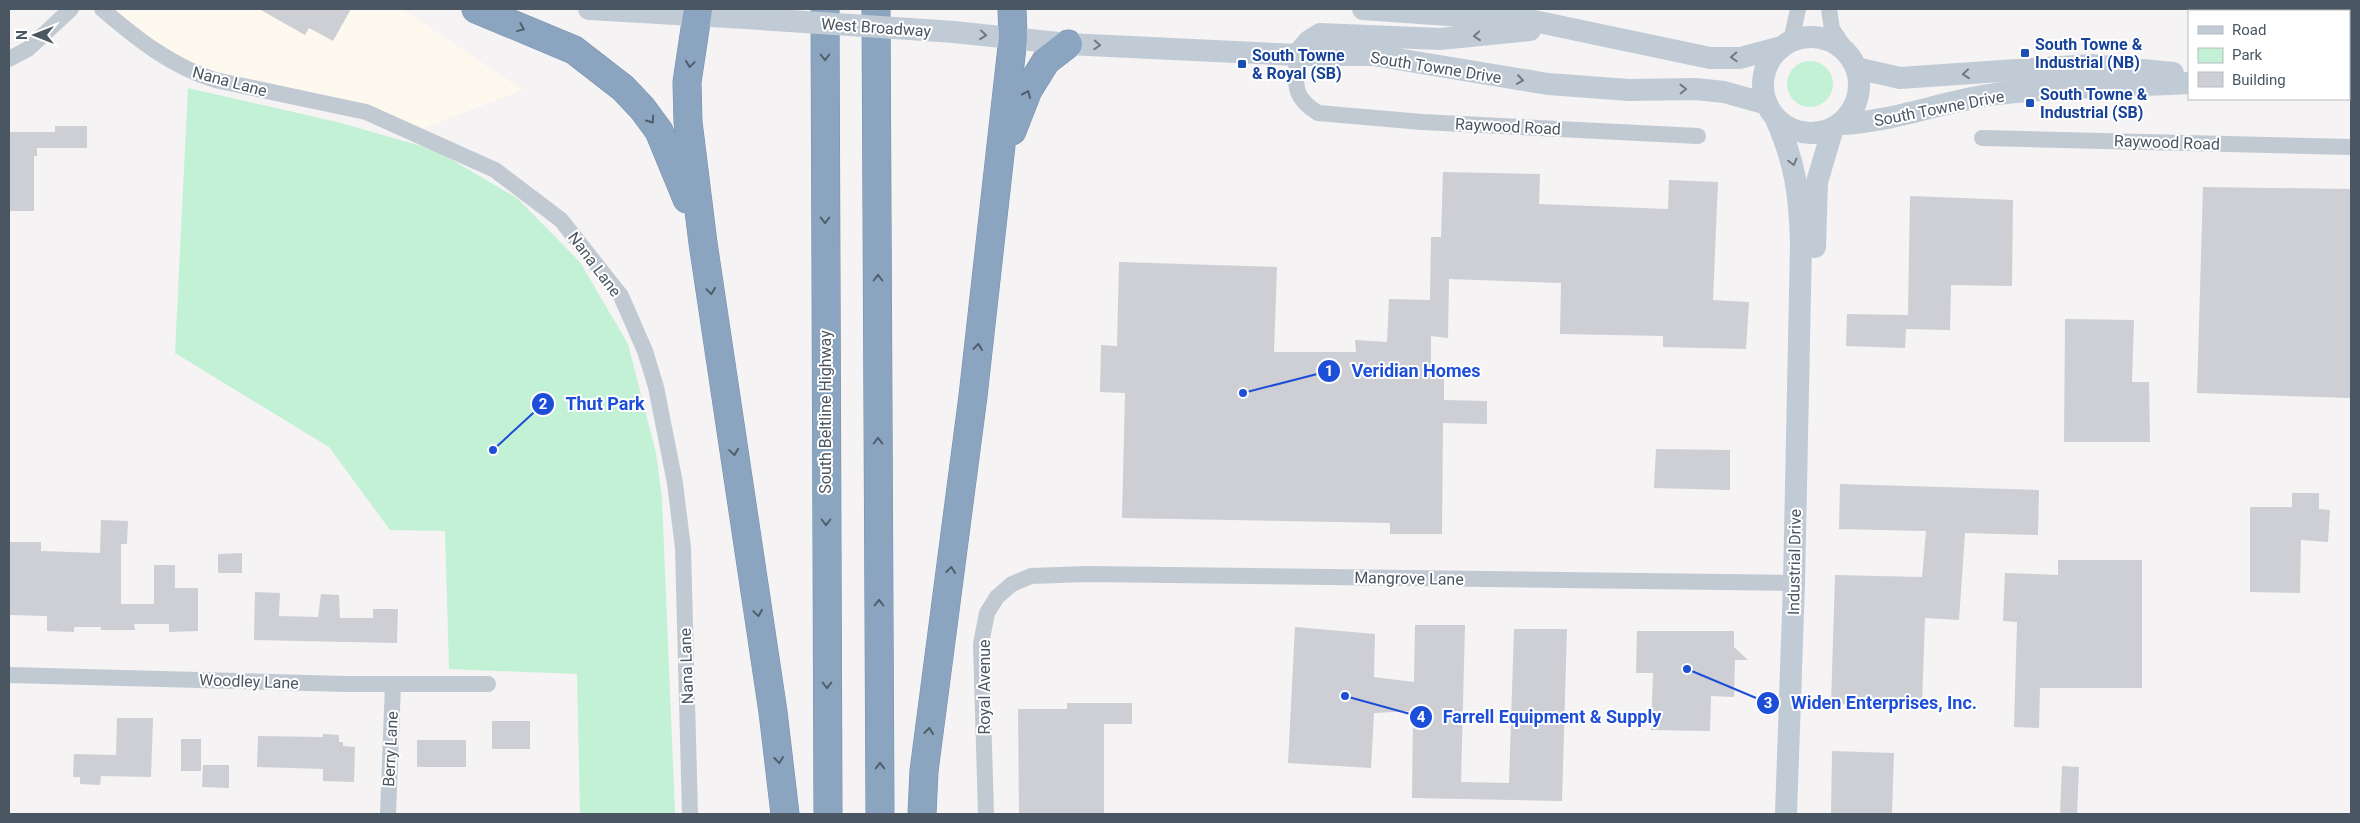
<svg xmlns="http://www.w3.org/2000/svg" width="2360" height="823" font-family="Roboto,sans-serif">
<style>
.commercial{fill:#fdf9ef}
.green{fill:#c3f1d5}
.building{fill:#cdcfd5}
.lines{fill:none;stroke-linecap:round;stroke-linejoin:round}
.highway-casing{stroke:#7690ad;stroke-width:29}
.street{stroke:#c1cad2;stroke-width:16}
.secondary{stroke:#c1cbd6;stroke-width:22}
.highway{stroke:#8ba5c1;stroke-width:28}
.secondary-bridge{stroke:#c1cbd6;stroke-width:22}
.oneway{stroke:#505e6b}
.oneway2{stroke:#6e7984}
.transit-dot{fill:#1a4fb4;stroke:#fff;stroke-width:2}
.labels{text-anchor:middle;stroke-width:4;stroke-linejoin:round;paint-order:stroke}
.street-label{font-size:16px;fill:#4a5661;stroke:#fff}
.transit-label{font-size:16px;font-weight:bold;fill:#164399;stroke:#fff;text-anchor:start}
.leader{fill:none;stroke:#1d4ed8;stroke-width:2}
.callout-dot{fill:#1d4ed8;stroke:#fff;stroke-width:2}
.mark-label{font-size:15px;text-anchor:middle;font-weight:bold;fill:#fff}
.callout-label{font-size:18px;text-anchor:middle;font-weight:bold;fill:#1d4ed8;stroke:#fff;stroke-width:4;stroke-linejoin:round;paint-order:stroke}
</style>
<rect width="100%" height="100%" fill="#f5f3f3"/>
<path class="commercial" d="M102,9H402L523,90L413,132L215,80Z"/>
<path class="green" d="M1787 84a23 23 0 1 1 46 0a23 23 0 1 1-46 0Z
M188,88L341,123L435,150L517,198L580,262L628,344L656,453L662,498L675,814H580L577,674L449,669L445,531L390,530L329,447L175,353Z"/>
<path class="building" d="M259,9H351L333,41L309,28L305,35Z
M55,126H87V148H37V156H34V211H9V132H55Z
M1443,172L1540,174L1539,204L1668,209L1669,180L1718,182L1713,300L1749,302L1746,349L1663,347V336L1560,334L1561,283L1449,279L1448,338L1431,336V368L1444,369V400L1487,401V424L1443,423L1442,534H1390V523L1122,518L1125,393L1100,392L1101,345L1117,346L1119,262L1277,267L1274,352H1356L1355,340L1387,342L1389,299L1430,300L1431,237H1441Z
M2203,187L2351,189V398L2197,393Z
M1910,196L2013,200L2012,286L1951,285L1950,330L1906,329L1905,348L1846,346L1847,314L1908,315Z
M2065,319L2134,320L2132,382H2149L2150,442H2064Z
M1656,449L1730,450V490L1654,488Z
M1840,484L2039,490L2038,535L1965,533L1959,620L1925,618L1922,706L1831,704L1835,575L1922,577L1926,531L1839,529Z
M2292,493H2319V509L2330,510L2328,542L2301,540L2300,593L2250,592V507H2292Z
M101,520L128,521L127,544H121V604H154V565H175V588H198V631L169,632V624H134L135,630H101V627H74V632L47,631V616L9,615V542H41V551L100,553Z
M242,553V573H218V554Z
M2058,560H2142V688H2040L2039,728L2014,727L2017,622L2003,621L2005,573L2058,575Z
M255,592L280,593L279,616L318,617L321,594L339,595L340,618H373V609H398L397,643L254,640Z
M1415,625H1465L1461,782L1509,783L1514,629H1567L1562,801L1412,798L1413,711L1374,713L1371,768L1288,763L1295,627L1375,634L1374,677L1414,682Z
M1637,631H1734V647L1748,660H1735L1734,697L1711,696L1710,731L1651,730L1653,673H1636Z
M1067,703H1132V724H1104V814H1019L1018,709H1067Z
M117,718H153L151,777L101,776L100,785L80,784V777H73L74,754L116,755Z
M492,721H530V749H492Z
M323,734L339,735V742H343V746L355,747L354,782L323,781V769L257,767L258,736L323,737Z
M181,739H201V771H181Z
M417,740H466V767H417Z
M1832,751L1894,753L1892,814H1831Z
M203,765H229V788L202,787Z
M2062,766L2079,767L2077,814H2060Z"/>
<g class="lines">
<g class="highway-casing">
<path id="highway" d="M476,9L574,50L623,88L642,108L659,131L687,199
M698,9L687,82L688,122L703,243L773,712L785,814
M825,9L828,814
M876,9L880,814
M1012,131L1028,90L1046,61L1068,44
M922,814L924,771L973,396L1013,38L1012,9"/>
</g>
<path class="street" d="M102,9C137,39 171,66 215,80L366,112L495,170L561,220L621,296L645,351L656,387L675,483L683,548L690,814
M1829,9L1832,29L1850,56
M1791,41L1798,9
M1297,55C1296,84 1291,96 1318,113L1422,122L1698,136
M9,59L28,49L71,9
M1982,138L2351,147
M9,675L346,684H488
M388,814L393,684
M986,814L981,644L987,613L997,597L1012,584L1031,576L1087,574L1794,583"/>
<path class="secondary" d="M589,9L745,18
M1363,9L1534,21L1710,58H1740L1781,47
M954,32L1068,44L1297,55H1373L1548,84L1629,90L1696,89L1724,92L1767,104
M1763 85a48 48 0 1 1 96 0a48 48 0 1 1-96 0Z
M1297,55L1309,41L1320,34L1440,39L1530,30
M1856,68L1900,78L2090,65L2173,73
M2349,84H2351
M1775,117C1795,161 1800,196 1801,244L1794,583L1786,814
M1840,124C1893,122 1943,101 1996,94C2060,87 2125,86 2189,83
M1815,247L1817,182L1833,128"/>
<use href="#highway" class="highway"/>
<path class="secondary-bridge" d="M745,18L954,32"/>
</g>
<defs><path id="oneway-chevron" d="M-2-3.5L2.5 0L-2 3.5" fill="none" stroke-width="1.6" stroke-linecap="round" stroke-linejoin="round" transform="scale(1.25)"/></defs>
<g class="oneway">
<use href="#oneway-chevron" transform="translate(521 28) rotate(22)"/>
<use href="#oneway-chevron" transform="translate(825 57) rotate(90)"/>
<use href="#oneway-chevron" transform="translate(690 64) rotate(98)"/>
<use href="#oneway-chevron" transform="translate(1027 94) rotate(-66)"/>
<use href="#oneway-chevron" transform="translate(651 120) rotate(55)"/>
<use href="#oneway-chevron" transform="translate(825 220) rotate(90)"/>
<use href="#oneway-chevron" transform="translate(878 278) rotate(-90)"/>
<use href="#oneway-chevron" transform="translate(711 291) rotate(82)"/>
<use href="#oneway-chevron" transform="translate(978 347) rotate(-84)"/>
<use href="#oneway-chevron" transform="translate(878 441) rotate(-90)"/>
<use href="#oneway-chevron" transform="translate(734 452) rotate(82)"/>
<use href="#oneway-chevron" transform="translate(826 522) rotate(90)"/>
<use href="#oneway-chevron" transform="translate(951 570) rotate(-83)"/>
<use href="#oneway-chevron" transform="translate(879 603) rotate(-90)"/>
<use href="#oneway-chevron" transform="translate(758 613) rotate(82)"/>
<use href="#oneway-chevron" transform="translate(827 685) rotate(90)"/>
<use href="#oneway-chevron" transform="translate(929 731) rotate(-83)"/>
<use href="#oneway-chevron" transform="translate(779 760) rotate(83)"/>
<use href="#oneway-chevron" transform="translate(880 766) rotate(-90)"/>
</g>
<g class="oneway2">
<use href="#oneway-chevron" transform="translate(983 35) rotate(6)"/>
<use href="#oneway-chevron" transform="translate(1477 36) rotate(175)"/>
<use href="#oneway-chevron" transform="translate(1097 45) rotate(3)"/>
<use href="#oneway-chevron" transform="translate(1734 57) rotate(177)"/>
<use href="#oneway-chevron" transform="translate(1966 74) rotate(174)"/>
<use href="#oneway-chevron" transform="translate(1520 80) rotate(8)"/>
<use href="#oneway-chevron" transform="translate(1683 89) rotate(-1)"/>
<use href="#oneway-chevron" transform="translate(1793 162) rotate(75)"/>
</g>
<g class="transit-dot">
<rect x="2020" y="48" width="10" height="10" rx="2.5"/>
<rect x="1237" y="59" width="10" height="10" rx="2.5"/>
<rect x="2025" y="98" width="10" height="10" rx="2.5"/>
</g>
<g class="labels">
<g class="street-label">
<text transform="translate(876 27) rotate(4)" y="6">West Broadway</text>
<text transform="translate(1436 67) rotate(9)" y="6">South Towne Drive</text>
<text transform="translate(230 81) rotate(15)" y="6">Nana Lane</text>
<text transform="translate(1939 108) rotate(-11)" y="6">South Towne Drive</text>
<text transform="translate(1508 126) rotate(3)" y="6">Raywood Road</text>
<text transform="translate(2167 142) rotate(2)" y="6">Raywood Road</text>
<text transform="translate(595 264) rotate(53)" y="6">Nana Lane</text>
<text transform="translate(825 412) rotate(-90)" y="6">South Beltline Highway</text>
<text transform="translate(1794 562) rotate(-89)" y="6">Industrial Drive</text>
<text transform="translate(1409 578) rotate(1)" y="6">Mangrove Lane</text>
<text transform="translate(686 666) rotate(-92)" y="6">Nana Lane</text>
<text transform="translate(249 681) rotate(2)" y="6">Woodley Lane</text>
<text transform="translate(984 687) rotate(-90)" y="6">Royal Avenue</text>
<text transform="translate(390 749) rotate(-87)" y="6">Berry Lane</text>
</g>
<g class="transit-label">
<text x="2035" y="50">South Towne &amp;<tspan x="2035" dy="18">Industrial (NB)</tspan></text>
<text x="1252" y="61">South Towne<tspan x="1252" dy="18">&amp; Royal (SB)</tspan></text>
<text x="2040" y="100">South Towne &amp;<tspan x="2040" dy="18">Industrial (SB)</tspan></text>
</g>
</g>
<path class="leader" d="M1243 393L1329 371M493 450L543 404M1687 669L1768 703M1345 696L1421 717"/>
<g class="callout-dot">
<circle cx="1243" cy="393" r="5"/>
<circle cx="493" cy="450" r="5"/>
<circle cx="1687" cy="669" r="5"/>
<circle cx="1345" cy="696" r="5"/>
<circle cx="1329" cy="371" r="12"/>
<circle cx="543" cy="404" r="12"/>
<circle cx="1768" cy="703" r="12"/>
<circle cx="1421" cy="717" r="12"/>
</g>
<g class="mark-label">
<text x="1329" y="376">1</text>
<text x="543" y="409">2</text>
<text x="1768" y="708">3</text>
<text x="1421" y="722">4</text>
</g>
<g class="callout-label">
<text x="1416" y="377">Veridian Homes</text>
<text x="605" y="410">Thut Park</text>
<text x="1884" y="709">Widen Enterprises, Inc.</text>
<text x="1552" y="723">Farrell Equipment &amp; Supply</text>
</g>
<rect width="2360" height="823" fill="none" stroke="#4a5661" stroke-width="20"/>
<rect x="2188" y="10" width="162" height="90" fill="#ffffff" stroke="#b7bbc0"/>
<rect x="2198" y="26" width="25" height="8" fill="#c1cbd6" stroke="#b7bbc0"/>
<text x="2232" y="35" font-size="15" fill="#4a5661">Road</text>
<rect x="2198" y="48" width="25" height="15" fill="#c3f1d5" stroke="#b7bbc0"/>
<text x="2232" y="60" font-size="15" fill="#4a5661">Park</text>
<rect x="2198" y="72" width="25" height="15" fill="#cdcfd5" stroke="#b7bbc0"/>
<text x="2232" y="85" font-size="15" fill="#4a5661">Building</text>
<g transform="translate(35 35) rotate(270)" stroke="#ffffff" stroke-width="4" paint-order="stroke">
<path d="M0-4L9 19L0 12L-9 19Z" fill="#4a5661"/>
<text y="-8" font-size="14" font-weight="bold" text-anchor="middle" fill="#4a5661">N</text>
</g>
</svg>
